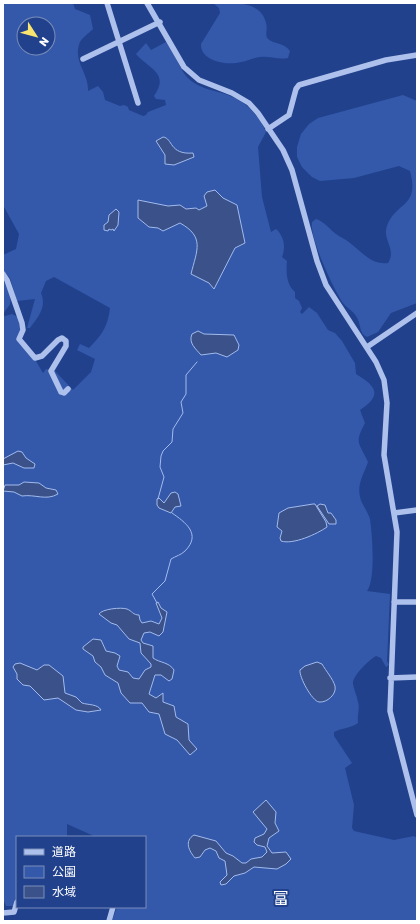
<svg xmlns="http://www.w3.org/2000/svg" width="420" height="924" font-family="Rubik,'Noto Sans JP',sans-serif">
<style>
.green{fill:#3459aa;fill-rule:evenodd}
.water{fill:#3a5289;stroke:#a2baed}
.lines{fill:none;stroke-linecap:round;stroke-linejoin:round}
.stream{stroke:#a2baed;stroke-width:1}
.minor{stroke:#aec1ec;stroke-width:5.5}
.labels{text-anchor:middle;stroke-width:4;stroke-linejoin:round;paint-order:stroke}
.quarter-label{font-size:16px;fill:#fff;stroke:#21418c}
</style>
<rect width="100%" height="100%" fill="#21418c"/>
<path class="green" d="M3,3H73L75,9L90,15L93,29C89,33 82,38 80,42C72,61 89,73 88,91L98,86L103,92L105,100L120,106L124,105L128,107L129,110L143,116L146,115L148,112L166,105L165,100L156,99L154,96C170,73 149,69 136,54L146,43L151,50L166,42C176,53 179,71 190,80C200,88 211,90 222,93C243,99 257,112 266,132L258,147L262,197L271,232L276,229C284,236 286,247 282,257L287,261C286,271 286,285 295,292V298L299,301L302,308L300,312L302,314L309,307L317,313L328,330L335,333L342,341L355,363L356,374C376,386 383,395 360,410L365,423C354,444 359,442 368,462C364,474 357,483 360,497C361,503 368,512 370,519C372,533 376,579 367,591L390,594L387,661L389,665L386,667L381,658L376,656C370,659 352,676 353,684C354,690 357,696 358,702C360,708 357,716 358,723C351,728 342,728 334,732V736L352,763L345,768L354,805L352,828L354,831L394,840L414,836L417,838V921H112L117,907H145V837H96L67,824V837H17V892L14,906H6L3,899V278C7,285 12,295 10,304C8,308 4,311 3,315L5,316L12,314L18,317L22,327L18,338L21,346L30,351L43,373L46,369L55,371L73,390L91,372L95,359L77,350L80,344L89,348C102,335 108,326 110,308L54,277L46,281L41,293C47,307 38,317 30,328H27L35,299L17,301L10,278L3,270V255L16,249L19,234L3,205ZM24,24H48V48H24Z
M213,3C231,3 261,0 266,23C268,28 265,33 267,38C274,45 284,42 290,51L288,58C279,60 269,56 260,57C253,58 248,61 241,62C228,66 200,61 201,44L220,13L219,8Z
M403,95L417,101V303L391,313L378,332L367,337C359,334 361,323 356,316C353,311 347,308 343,303C334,290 309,237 312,222L316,219C325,222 329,229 336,234C341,238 346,239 350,243C362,252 371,265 388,263C397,249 382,240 387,226C396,201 420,208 410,171L399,166L354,178L320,181L312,177L302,167L297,157V147L301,134L309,124L318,118Z"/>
<path class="water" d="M163,137C173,138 169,155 193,153L194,157L174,165L165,164V155L156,141Z
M215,190L223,198L237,205L245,243L235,248L214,289L209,283L191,274C197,250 205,237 180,223L163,231L158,228L149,227L138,218V200L168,206L180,205L186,209L196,208L199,210L207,206L204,196L207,192Z
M116,209L119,212L118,225L114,231L113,229L111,230L109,229L108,231L104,230V225L108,222L109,215Z
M198,331L204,334L234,335L239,345L238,350L227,357L216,353L201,355C196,349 188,343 192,334Z
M18,451L22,452L26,458L35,464L34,468H24L13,463L3,465V459Z
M24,482L39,483L46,488L56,490L58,494C46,501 35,494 22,496L14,492L3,491L5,485H19Z
M175,492L178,494L181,506L175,507L171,513L159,508L157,505V499L159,498L164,503L171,493Z
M313,504H315L326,522L327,527C317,534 293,545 281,541L280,538L282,531L277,527L279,513L288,508Z
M320,504L325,505L328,513H331L336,520V524H329L317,506Z
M158,602L161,608L167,612L163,632L159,636L150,632L144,633L141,640L143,643L153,646V658C160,663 169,662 174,670L172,679L169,681L161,675H155L149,694L156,698L163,693V702L174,706L176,717L188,724L189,740L197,749L190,755L177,740L165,734L159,714L149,712L142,703H130L121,693L118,683L105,675L101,667L95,662L93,656L83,649V647L93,639L101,640L106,651L115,653L120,656L117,666L119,670L128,672L133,678L139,679L145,670L151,667V664L141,653L140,643L129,639L117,625L111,623L99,614C102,609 121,607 127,609C132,611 133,615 139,615L140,620L142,623L151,621L159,624L162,618L156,603Z
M317,662L322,664C326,671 333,679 335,686C337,694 327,703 319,702C312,701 299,677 300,670L305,666Z
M20,663L37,670L44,665H49L63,676L65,693L76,697L82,703C88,705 98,704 101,710L88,712L76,710L58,698L44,700L30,686L23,685L17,679V674L13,667L15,664Z
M266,800L276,812L275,823L279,831L269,838L267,846L272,853L286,852L291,859L286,864L277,869L254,867L245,873L234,876L226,884L221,885L220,882L227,875L225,861L219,858L216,851L210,848L205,850L200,857L195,858C189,851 184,841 194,835L216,841L226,853L233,856L242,863H246L251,859L262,857L267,852L265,847L257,845L254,842L255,838L264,834L267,829L253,812Z"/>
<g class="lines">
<path class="stream" d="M158,499L164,477L160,467L161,456L163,451L172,442L173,429L183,413L181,402L186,394V375L197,362
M157,603L152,594L165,581L171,559C176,556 181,555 185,551C202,534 185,522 172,513"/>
<path class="minor" d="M107,3L138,103
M147,3L184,67L199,80L232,93L249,103L258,113L283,150L292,170L317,261L326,285L376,362L384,380L387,403L384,455L397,532L390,711L417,815
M83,59L160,22
M268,129L289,115L296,89L299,85L386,60L417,55
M3,274L7,280L22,323L23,330L19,339L35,358L42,356L58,340L62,338L66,341V346L51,371L61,392L64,393L68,389
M367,347L417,313
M394,513L417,510
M394,602H417
M390,678L417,677
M3,913L14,912L17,902
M109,921L113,907"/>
</g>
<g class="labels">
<g class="quarter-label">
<text x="281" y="904">富</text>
</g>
</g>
<rect width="420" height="924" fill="none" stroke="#ffffff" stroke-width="8"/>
<rect x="16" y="836" width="130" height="72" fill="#21418c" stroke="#7a8dba"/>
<rect x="24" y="849" width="20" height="6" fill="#aec1ec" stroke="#7a8dba"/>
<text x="52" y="856" font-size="12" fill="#ffffff">道路</text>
<rect x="24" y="866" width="20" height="12" fill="#3459aa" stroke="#7a8dba"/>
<text x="52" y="876" font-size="12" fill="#ffffff">公園</text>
<rect x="24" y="886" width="20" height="12" fill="#3a5289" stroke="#7a8dba"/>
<text x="52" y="896" font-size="12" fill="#ffffff">水域</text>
<g transform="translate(36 36) rotate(126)"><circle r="19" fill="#21418c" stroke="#7a8dba"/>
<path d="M0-3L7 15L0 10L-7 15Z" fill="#f9e46f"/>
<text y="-6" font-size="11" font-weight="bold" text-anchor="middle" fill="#ffffff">N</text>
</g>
</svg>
